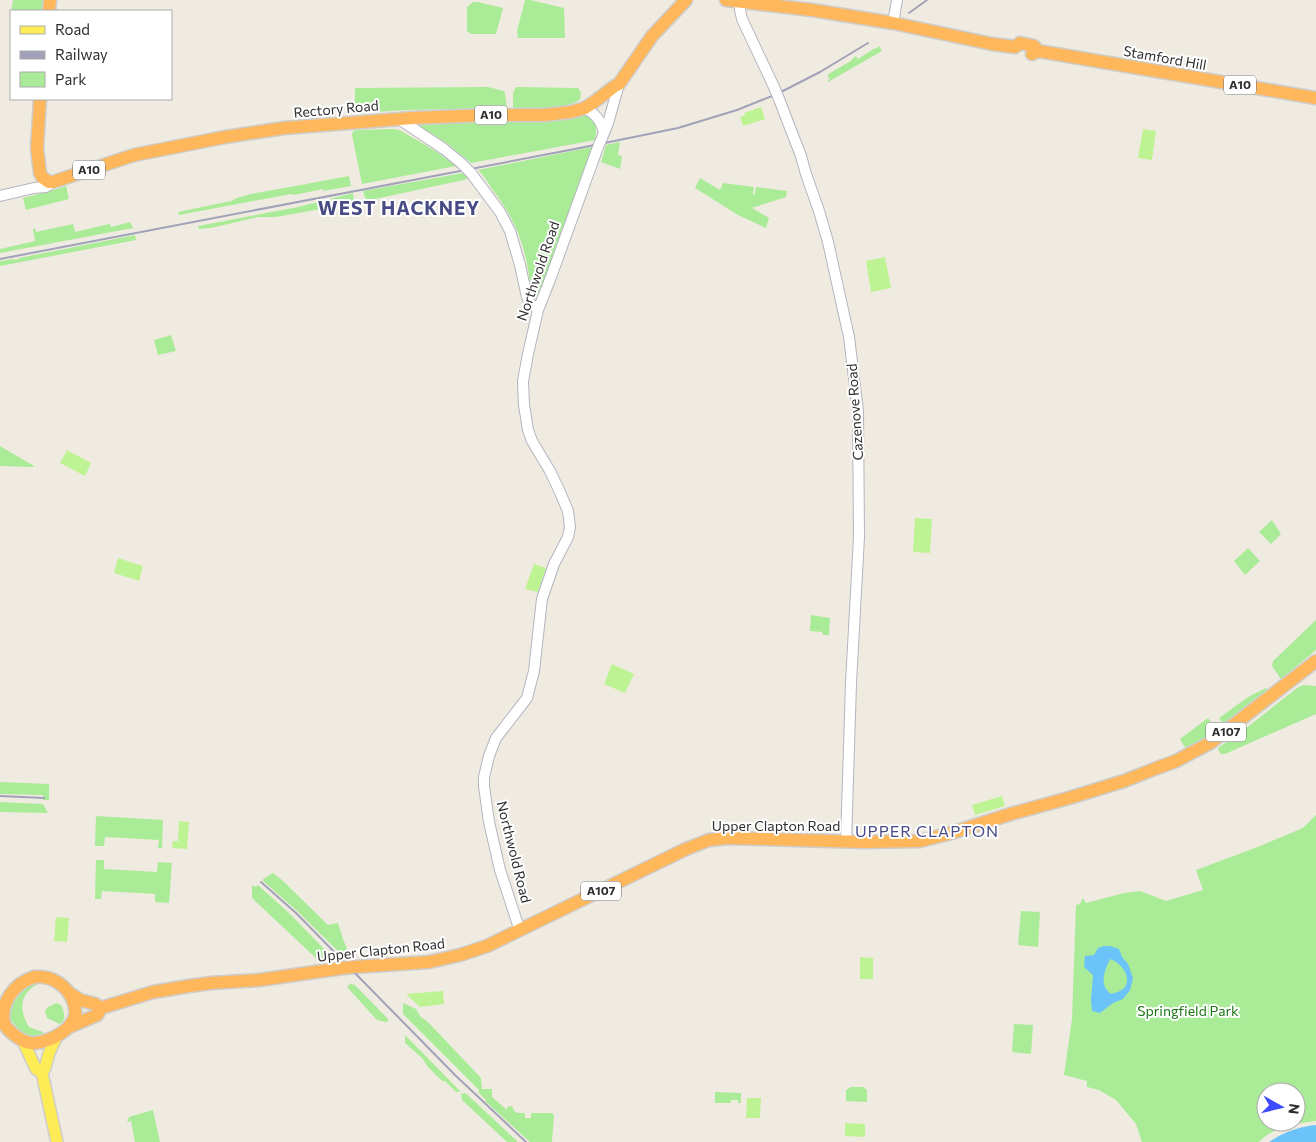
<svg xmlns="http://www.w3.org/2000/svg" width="1316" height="1142" font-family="Commissioner,sans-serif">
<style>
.green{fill:#aaeb98;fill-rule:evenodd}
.pitch{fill:#bef393}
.water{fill:#6bc3fa;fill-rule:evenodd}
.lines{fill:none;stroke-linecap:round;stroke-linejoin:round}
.secondary-casing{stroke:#b4b4c2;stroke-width:12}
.primary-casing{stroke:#cdcdcd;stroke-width:14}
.highway-casing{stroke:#cdcdcd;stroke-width:15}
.secondary{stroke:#fff;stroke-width:10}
.primary{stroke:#feec57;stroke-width:11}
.highway{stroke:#ffb75c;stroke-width:12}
.rail{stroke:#a1a2ba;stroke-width:2}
.secondary-bridge-casing{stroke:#b4b4c2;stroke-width:12;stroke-linecap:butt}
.highway-bridge-casing{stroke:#cdcdcd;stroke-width:15;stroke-linecap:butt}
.secondary-bridge{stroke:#fff;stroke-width:10}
.highway-bridge{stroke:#ffb75c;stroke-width:12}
.labels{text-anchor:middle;stroke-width:4;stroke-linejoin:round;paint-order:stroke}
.shield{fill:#fff;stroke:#6d6d6d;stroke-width:1}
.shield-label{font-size:12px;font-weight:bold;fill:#2e2e2e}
.street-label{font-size:14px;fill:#2e2e2e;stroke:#fff}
.park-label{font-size:14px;fill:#1c7514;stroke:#fff}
.quarter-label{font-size:16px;letter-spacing:1px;fill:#494c84;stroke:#fff}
.district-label{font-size:19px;font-weight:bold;letter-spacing:1px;fill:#494c84;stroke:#fff}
</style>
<rect width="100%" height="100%" fill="#f0ebe0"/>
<path class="green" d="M13,0H45L44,11H11V18H10Z
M525,0H530L564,8L565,38H518L517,31Z
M473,2H478L503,8L496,34H471L467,31V7Z
M879,46L882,51L828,82V80L830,79L827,75L852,60V59L856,56L858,59L875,48L876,49Z
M488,87L504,91L505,93L507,108L408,110L359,113L355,111V88Z
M516,87L577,88L579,89L581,93L580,99C568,110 530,109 513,108V93Z
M586,115C598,120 597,129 595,140L471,163L448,144L413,122Z
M392,129C401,129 407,135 415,139C430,147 443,156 456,166L362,184L352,135L353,131L358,130Z
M620,142L618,155L622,156L620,169L601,162L606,145Z
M592,147L538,297H535C529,287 529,271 526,259C520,232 509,211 492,189C488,182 483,175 478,170Z
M463,173L468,179L366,201L363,191Z
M349,176L351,186L323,191V189L294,195L291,194L179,215L178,212L231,201L237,198L251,194Z
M700,178L720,190L723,183L754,187L753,195L755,194L756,187L787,191L786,197L752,208L769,218L766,228L738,215L695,188Z
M66,186L69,199L26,210L23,198L54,190Z
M353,193L354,203L276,217H258L211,228L199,229L198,226L298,207Z
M130,222L133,228L0,253V249L35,241L33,229L35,228L36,232L73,224L75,232L105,225L110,224L111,227Z
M135,235L136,240L0,266V261L14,259L15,260L19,259V258Z
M171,335L176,351L158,355L154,340Z
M0,446L34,466L33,467L0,466Z
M1272,520L1281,534L1271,544L1259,532Z
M1248,548L1260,561L1245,575L1234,561Z
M811,615L830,618L829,635H823L822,632L810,631Z
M1316,620V650L1281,679L1272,666L1273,661Z
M1303,685L1316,686V714L1225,754H1221L1218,749L1219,747L1240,733L1297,688Z
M1266,688L1269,691L1225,727L1219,718L1248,697Z
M1208,718L1219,732L1186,749L1180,739Z
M0,782L49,784V800H43V795L0,794Z
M0,802L43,804L48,813L0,812Z
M1316,815V1121C1295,1124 1274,1126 1259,1142H1142L1136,1124L1116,1100L1099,1090L1087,1087V1081L1064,1075L1072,1019L1076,905L1080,904L1083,898L1086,903L1124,893L1140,891L1166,901L1203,890L1196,870L1255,848L1303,828ZM1266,1092H1296V1122H1266Z
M96,816L163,820L162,848H158L159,840L105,837L104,846H95Z
M96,860H104V869L157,872L158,862L172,863L169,903L155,902V894L102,891L101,899H95Z
M273,873L282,880L328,925L338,923L343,939L350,956L349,959H346L296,910L262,880Z
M253,885L256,887L258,885L289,913L335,960L319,961L252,898V886Z
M1021,911L1040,912L1038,947L1018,945Z
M38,982V984C19,994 19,1010 29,1027L43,1032L44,1034C40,1038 35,1039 30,1038C24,1036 10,1021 8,1015C8,1012 8,1006 9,1003C13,994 30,986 38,982Z
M351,983L353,985L354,984L389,1020L386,1022L377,1020L347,987Z
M57,1003L62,1006C64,1013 67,1019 60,1024L47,1018L45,1011L48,1007Z
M403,1003L416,1009L420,1016L429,1023L481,1078L482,1089H492V1097L507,1110V1107L512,1106L514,1111L518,1113H525V1118H531V1113H552L554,1115L552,1142H530L485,1101L486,1100L478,1092L479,1090L403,1014Z
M1014,1024L1033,1025L1031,1054L1012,1052Z
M405,1035L463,1094L465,1093L472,1099L518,1142H507L462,1100L461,1091L456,1092L445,1081H442L428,1067L422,1058L405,1043Z
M851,1087H863L867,1090V1102L846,1101V1090Z
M715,1092L741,1093V1103H738V1100H731V1103H715Z
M153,1110L160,1142H135L131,1121L127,1122L129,1117Z"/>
<path class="pitch" d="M761,107L765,119L743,126L740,117L745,116L744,113Z
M1143,129L1156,131L1152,160L1138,158Z
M885,257L891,288L871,292L866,261Z
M67,450L91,463L85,476L60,463Z
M915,518L932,519L930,553L913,552Z
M118,558L143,566L139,581L114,573Z
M534,564L546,568L538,592L525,589Z
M612,664L634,674L625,693L604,684Z
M1002,796L1005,806L975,815L972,805Z
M179,821L189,822L187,849L172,848L173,841H178Z
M56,917L69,918L67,942L54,941Z
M860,957L873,958V979H860Z
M443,991L444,1004L420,1007L406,994Z
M747,1098H761L760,1118H746Z
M845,1123L865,1124V1137L845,1136Z"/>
<path class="water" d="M1104,946H1110L1119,949L1122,957L1128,964L1133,978L1130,990L1123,999L1113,1003L1100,1013L1092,1011L1091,999L1093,975L1084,967L1085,956L1094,955L1098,948ZM1110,959C1120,962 1132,976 1125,987C1122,991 1115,993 1111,994C1098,985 1105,970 1110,959Z
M1316,1125V1142H1269C1284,1132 1298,1127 1316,1125Z"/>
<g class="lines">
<g class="secondary-casing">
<path id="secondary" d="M740,2V10L742,19L774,87
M893,23L897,0
M779,99L801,156L806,174L819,211L828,242L849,337L858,411L859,537L851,683L846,842
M585,108C595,114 601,120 604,132
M399,119L444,149L461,163
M602,138L608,123L619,84
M471,173L500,212L510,231L520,265L527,297L529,302L538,310
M0,196L34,188L46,187L53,182
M520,931L500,870L489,822L484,786V777L489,756L496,738L527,698L534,671L542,599L554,564L568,537L570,527L568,511L559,490L550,471L532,441L528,430L524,405L523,381L528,354L538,310L551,277L598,147"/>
</g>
<g class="primary-casing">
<path id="primary" d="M23,1041L36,1069L42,1073
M57,1142L42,1073L45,1068L49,1053L57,1036"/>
</g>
<g class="highway-casing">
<path id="highway" d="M726,0L812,10L893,23L992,44L1015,47L1020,43L1034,46L1038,51
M49,11L50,0
M1032,54L1038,51L1044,52L1316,98
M40,99L37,148L40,173L42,177L49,182H53L134,155L225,137L284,128L413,118L488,115H544L571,112L585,108L594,102L615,86L619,84L652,36L686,0
M354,967L429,962L460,955L487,946L686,849L709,840L727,838L864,842L920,841L948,834L1014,813L1069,798L1124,781L1157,768L1176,761L1210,743L1316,661
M34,977C51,975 67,985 73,1001C75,1006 76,1011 75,1016C70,1032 50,1041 35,1043C28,1044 23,1041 17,1037C13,1034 6,1029 4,1023C0,1002 15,983 34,977Z
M68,992L80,1000L95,1004L101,1008
M69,1027L97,1015L101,1008L153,992L189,986L211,983L259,980L343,968"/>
</g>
<use href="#secondary" class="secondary"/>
<use href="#primary" class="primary"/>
<use href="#highway" class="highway"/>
<path class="rail" d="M909,13L927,0
M0,259L580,148L678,128L737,110L777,94L820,72L868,43
M0,796L44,798
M261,882L296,913L455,1075L526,1142"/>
<g class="secondary-bridge-casing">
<path id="secondary-bridge" d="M774,87L779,99
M598,147L602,138
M461,163L471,173"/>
</g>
<g class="highway-bridge-casing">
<path id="highway-bridge" d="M343,968L354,967"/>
</g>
<use href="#secondary-bridge" class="secondary-bridge"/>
<use href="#highway-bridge" class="highway-bridge"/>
</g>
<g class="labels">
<g class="shield">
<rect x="1224" y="75.5" width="32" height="19" rx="4"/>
<rect x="475" y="105.5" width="32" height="19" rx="4"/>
<rect x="73" y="160.5" width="32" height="19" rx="4"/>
<rect x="1206" y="722.5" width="40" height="19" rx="4"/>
<rect x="581" y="881.5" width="40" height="19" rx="4"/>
</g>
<g class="shield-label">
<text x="1240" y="89">A10</text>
<text x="491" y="119">A10</text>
<text x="89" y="174">A10</text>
<text x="1226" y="736">A107</text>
<text x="601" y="895">A107</text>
</g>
<g class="street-label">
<text transform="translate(1165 58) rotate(10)" y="5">Stamford Hill</text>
<text transform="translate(336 109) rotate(-5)" y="5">Rectory Road</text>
<text transform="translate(538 271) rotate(-71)" y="5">Northwold Road</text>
<text transform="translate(855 412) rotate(-94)" y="5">Cazenove Road</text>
<text x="776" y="831">Upper Clapton Road</text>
<text transform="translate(514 852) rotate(76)" y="5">Northwold Road</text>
<text transform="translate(381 950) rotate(-6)" y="5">Upper Clapton Road</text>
</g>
<g class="park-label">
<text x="1188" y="1016">Springfield Park</text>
</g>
<g class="quarter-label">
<text x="927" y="837">UPPER CLAPTON</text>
</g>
<g class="district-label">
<text x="399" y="215">WEST HACKNEY</text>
</g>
</g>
<rect x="10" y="10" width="162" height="90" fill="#ffffff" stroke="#ababab"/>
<rect x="20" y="26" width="25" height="8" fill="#feec57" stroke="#ababab"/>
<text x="55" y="35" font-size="15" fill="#2e2e2e">Road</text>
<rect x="20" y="51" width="25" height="8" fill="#a1a2ba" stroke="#ababab"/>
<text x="55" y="60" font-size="15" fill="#2e2e2e">Railway</text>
<rect x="20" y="72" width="25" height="15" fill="#aaeb98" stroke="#ababab"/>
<text x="55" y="85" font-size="15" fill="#2e2e2e">Park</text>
<g transform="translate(1281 1107) rotate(98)"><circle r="24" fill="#ffffff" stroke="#ababab"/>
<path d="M0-4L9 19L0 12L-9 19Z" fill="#3e4aff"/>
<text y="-8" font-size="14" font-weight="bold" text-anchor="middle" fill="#2e2e2e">N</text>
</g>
</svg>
